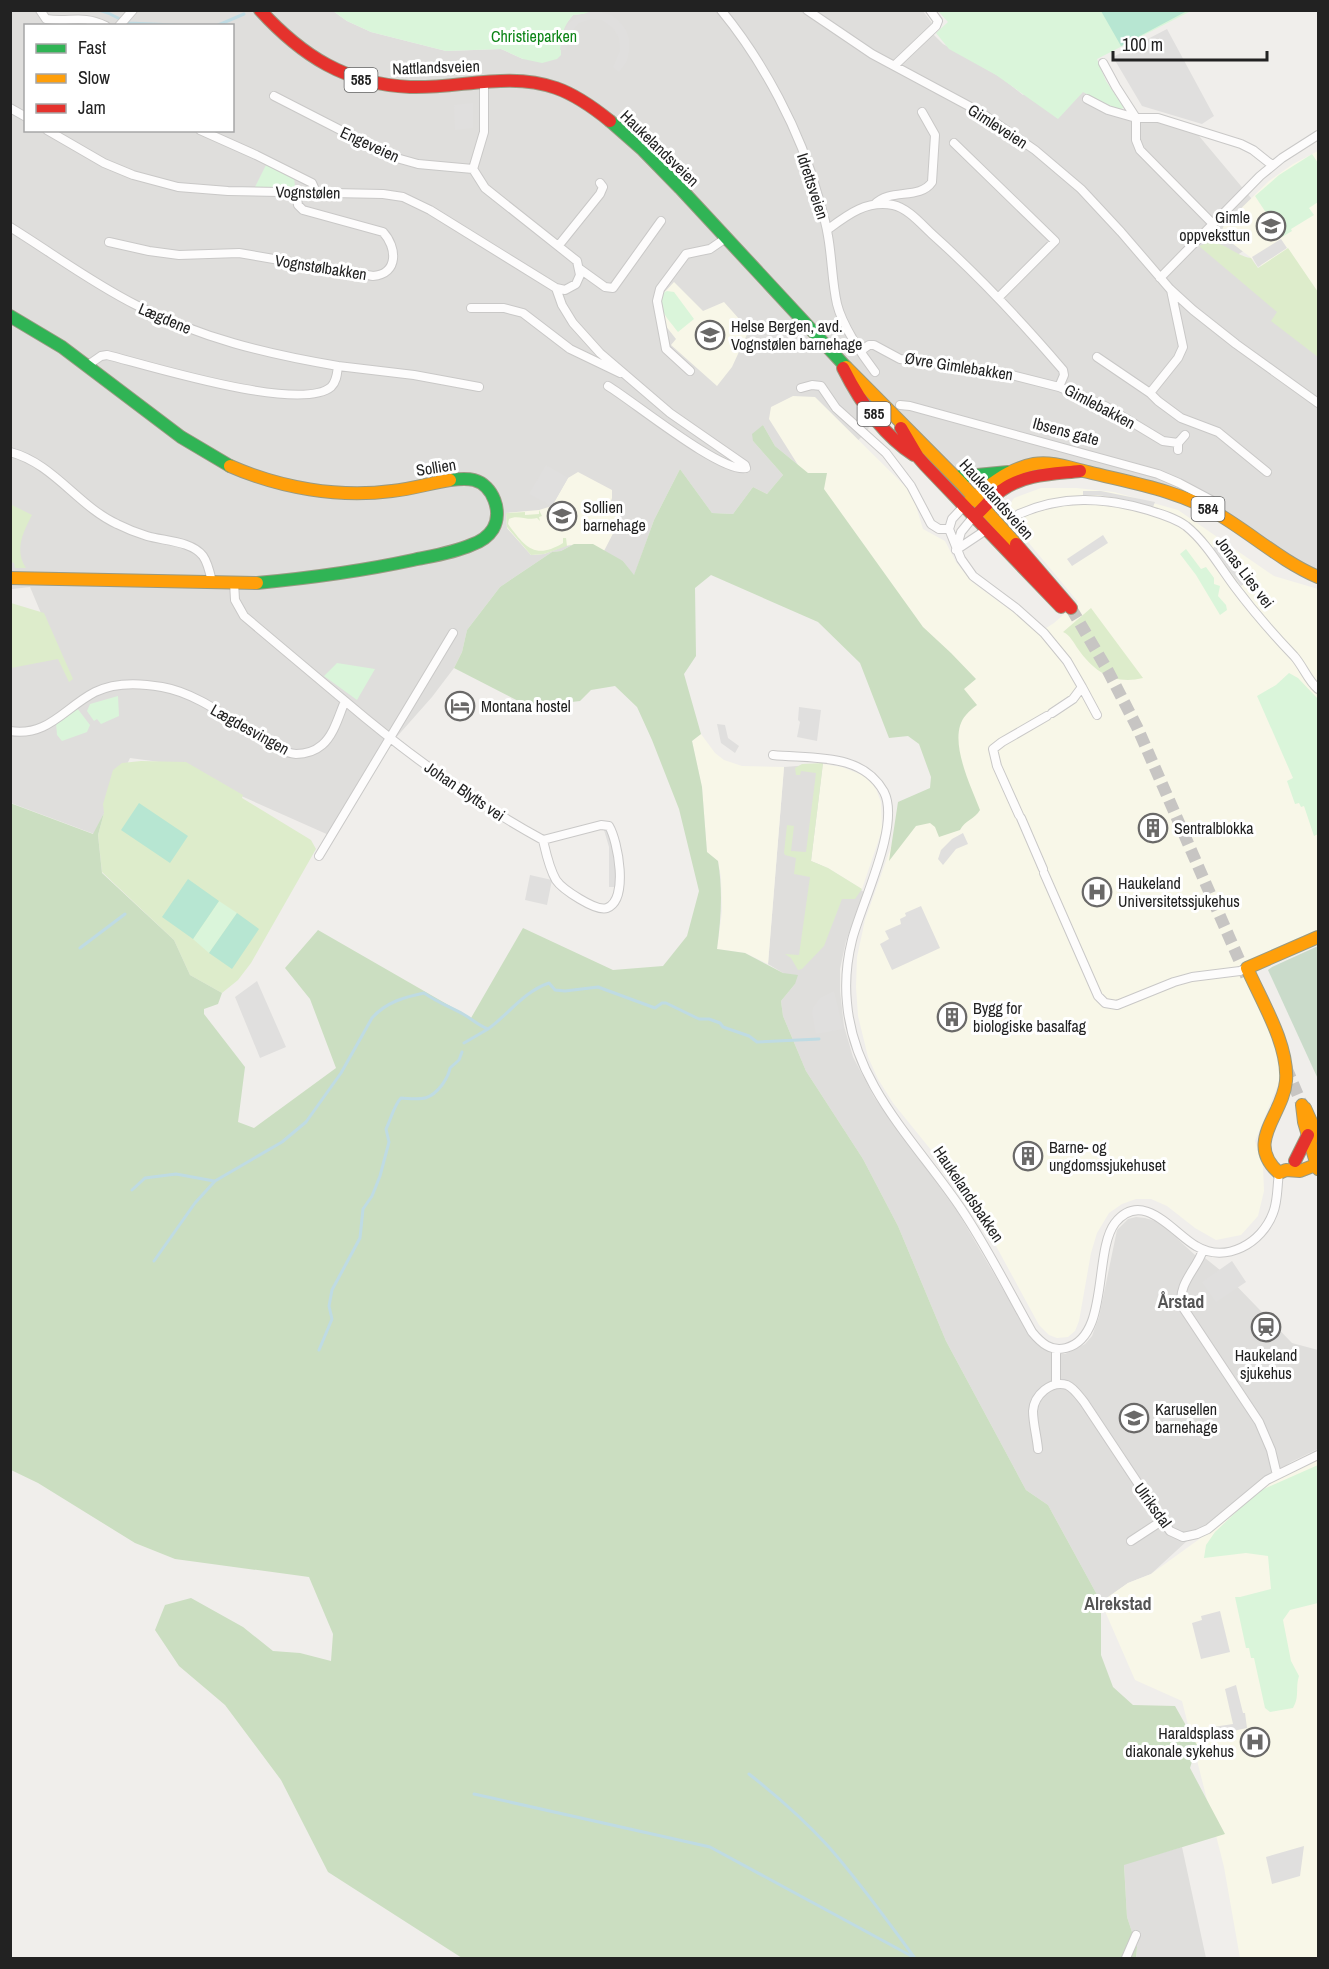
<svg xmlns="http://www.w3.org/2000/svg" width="1329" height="1969" font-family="'Archivo Narrow',sans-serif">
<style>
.residential{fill:#dfdedc;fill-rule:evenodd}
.education{fill:#f8f7e8}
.grass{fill:#ddeccb}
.forest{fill:#cbdec1}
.cemetery{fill:#cadbca}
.park{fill:#daf5da}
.pitch{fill:#b7e6d2}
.parking{fill:#e0dfde}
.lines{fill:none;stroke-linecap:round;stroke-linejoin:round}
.stream{stroke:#bfdbe3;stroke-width:3}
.primary-tunnel{stroke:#c7c5c3;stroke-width:12;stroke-dasharray:12 6;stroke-linecap:butt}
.street-casing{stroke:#c9c8c7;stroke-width:10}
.fast-casing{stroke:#999a82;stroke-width:14}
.slow-casing{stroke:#999a82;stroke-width:14}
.jam-casing{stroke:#999a82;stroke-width:14}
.street{stroke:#fdfcfc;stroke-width:8}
.fast{stroke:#30b455;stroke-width:12}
.slow{stroke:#ff9f0a;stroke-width:12}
.jam{stroke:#e5322d;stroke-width:12}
.labels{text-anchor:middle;stroke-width:6;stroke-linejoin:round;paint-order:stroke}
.shield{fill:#fff;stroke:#646464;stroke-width:1.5}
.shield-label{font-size:15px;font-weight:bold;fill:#222}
.park-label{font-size:16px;fill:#0c8416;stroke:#fff}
.street-label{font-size:16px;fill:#222;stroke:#fff}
.poi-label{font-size:16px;fill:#222;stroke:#fff;text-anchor:start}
.neighbourhood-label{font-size:18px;font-weight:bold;fill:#555;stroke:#fff}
</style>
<rect width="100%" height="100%" fill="#f0eeeb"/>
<path class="residential" d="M612,10L923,11L932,23L933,34L943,44L1002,78L1023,95L1060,66L1132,117L1194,130L1277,229L1228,261L1318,337V574L1199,505L1033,460L971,492L876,402L868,430L827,473H808L775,446L763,425L753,441L783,475L767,494L753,487L733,514L712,513L680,469L654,520L634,576L623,561L574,544L561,551L552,552L500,587L467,630L462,652L454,668L432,697L386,749L331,836L167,763L130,758L94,834L11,803V664L59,656L30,587L12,589L11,634L10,11H333L347,21L371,32L446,51L501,49L523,59L561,55L560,40L565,25L573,15ZM26,26H232V130H26Z
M823,764L813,860L864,892L846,941L840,969V991L844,1026L853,1057L874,1097L959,1214L1032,1339L1052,1354H1065L1085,1344L1092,1336L1099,1317L1117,1230L1128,1219L1136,1217L1145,1218L1159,1222L1195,1255L1205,1258L1225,1274L1292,1343L1318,1350V1449L1291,1462L1200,1529L1151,1574L1128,1583L1101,1602L1048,1505L1026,1490L946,1341L898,1226L863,1159L806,1071L783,1016L781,1001L795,984L783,973L768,964L784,767Z
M1182,1847L1206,1958H1136L1137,1947L1127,1917L1124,1864Z"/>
<path class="education" d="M1318,151V304L1284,283L1224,237L1222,230L1224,225L1269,181L1293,164Z
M674,282L703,311L724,302L749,330L732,367L717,386L671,345L676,339L665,325L660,297Z
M793,396L815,397L912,493L923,529L945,541L956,562L972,582L1040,632L1054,623L1078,602L1004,513L1014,498L1041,488H1076L1114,492L1178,510L1274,576L1318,589V937L1245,970L1286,1065L1255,1141L1263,1166L1264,1191L1258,1216L1241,1235L1216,1240L1195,1228L1167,1206L1151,1199H1136L1122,1204L1109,1213L1097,1233L1091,1253L1079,1321L1075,1331L1068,1337L1057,1338L1049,1335L1039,1325L983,1222L944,1166L893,1103L878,1079L868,1057L858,1016L856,987L857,957L865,920L896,833L952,802L815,492L769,419L771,407Z
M578,472L612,490V498L609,507L621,518L604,551L590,544H578L565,546L544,554L531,555L507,528L506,513L539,510L552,506L568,478Z
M701,734L715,753L724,760L742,766L784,767L768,964L745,953L717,949L722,912L721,877L718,861L707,853L702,787L692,741Z
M823,764L842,767L867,777L876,789L881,802L882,830L862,889L828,868L811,861Z
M1318,1460V1958H1240L1224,1867L1182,1701L1135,1680L1101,1602L1128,1583L1151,1574L1209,1532L1277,1478Z"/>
<path class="grass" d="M1211,242C1227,244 1236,256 1251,258L1258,268L1288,248L1318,292V357L1271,321L1277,312L1199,246Z
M10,504L32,515C23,532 14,551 26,568H15L14,563L11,562Z
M539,510L542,516L539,517L540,521L537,518C528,521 517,514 509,519L508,524C525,547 535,560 563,543V538H566L567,546L544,554L531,555L507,527L506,513L525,512V515L539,514Z
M11,603L44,613L73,679L69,682L58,659L11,668Z
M1091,608L1143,678C1115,685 1095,673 1078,649C1074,643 1070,635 1063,632Z
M141,761L186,762L243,795L242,798L311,840L316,849L251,963L238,980L222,993L190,975L174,940L102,872L98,835L104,813L103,804L113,770L122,763Z
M823,763L811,861L828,868L862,889L855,899H842L824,946L802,969L798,970L791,958L785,954L799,955L810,877L794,874L796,858L785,855L784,853L787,825L794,826L791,851L806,852L816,773L801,771L800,775H796L795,768L802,764Z"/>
<path class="forest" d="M763,425L775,446L808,473H827L824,489L923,627L951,653L976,679L964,689L977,705C973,708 969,711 966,715C946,737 971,786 980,810C975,819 965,820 960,830L939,837L935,827L930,823L916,826L889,861L898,802L930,788L931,777L919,744L908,736L889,738L860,663L818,622L711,575L695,588L696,656L684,674L701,734L692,741L702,787L707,852L718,861C723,891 721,919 717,949L745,953L783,973L798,975L795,984L781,1001L783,1016L806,1071L863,1159L898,1226L946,1341L1026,1490L1048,1505L1101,1602V1655L1113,1687L1133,1705L1175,1706L1197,1745L1190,1768L1225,1834L1124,1865L1127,1917L1137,1947L1136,1958H462L328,1872L281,1780L225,1705L179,1666L155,1630L165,1605L191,1598L243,1627L273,1651L300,1653L331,1661L333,1634L309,1577L175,1559L135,1543L38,1483L11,1470L10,803L93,834L104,813L98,835L102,873L174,940L190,975L222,993L218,1004L204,1009V1014L245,1067L238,1122L254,1128L336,1068L310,999L285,968L318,930L471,1018L523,928L613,970L663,966L687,936L699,891L679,809L652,740L637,707L615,686L591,690L580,701L530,707L454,668L462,652L467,630L500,587L552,552L561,551L574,544H593L623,561L634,575L654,520L680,469L712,513L733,514L753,487L767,494L783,475L753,441L752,434Z"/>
<path class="cemetery" d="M1318,946V1079L1268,970L1272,967Z"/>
<path class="park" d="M333,11H612L573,15C562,28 560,39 561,55L557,59L542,63L523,59L501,49L446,51L371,32L347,21Z
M938,11H1191L1097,59L1106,81L1124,108L1118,110L1083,92L1058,119L996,75L949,49L936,33L948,22Z
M1312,154L1318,163V202L1309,208L1314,215L1291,229L1292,231L1282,237L1255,196L1279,175Z
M266,165L294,178L295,186L292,188L255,187Z
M667,291L674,292L694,319L678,332C669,320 656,309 663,293Z
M1186,549L1201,569L1206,567L1214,578V584L1220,586L1218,596L1226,605L1227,610L1220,615L1196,575L1180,554Z
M337,663L375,669L357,700L324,676Z
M1289,673L1298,678L1318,699V834L1314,836L1304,806L1301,807L1299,803L1295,804L1287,781L1293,778L1257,696L1276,685Z
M118,696L119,716L101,724L97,719L94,721L87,711L90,704Z
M77,708L90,725L87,732L62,741L57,735L56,723Z
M219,901L237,913L209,953L193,939Z
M1318,1465V1603L1290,1610L1283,1620L1291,1661L1299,1676C1295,1689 1300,1696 1293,1708L1270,1712L1265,1708L1254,1658H1251L1249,1648H1246L1235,1597H1240L1271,1589L1268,1556L1246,1553L1204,1558L1206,1545L1215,1532L1257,1492Z"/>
<path class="pitch" d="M1101,11H1187L1121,46Z
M139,803L188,836L170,863L121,830Z
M188,879L219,901L193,939L162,917Z
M237,913L259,929L232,969L209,953Z"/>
<path class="parking" d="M589,12H599L611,15L619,21L626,30L629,39V52L627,61L619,72L613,67L620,51L619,38L613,28L602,20L591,19L579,23L569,34L566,50H560L562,35L568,24L578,16Z
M1167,29L1214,116L1202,124L1142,106L1113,57Z
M473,103V128L455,130L454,105Z
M1281,239L1287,248L1258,267L1252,257Z
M546,465L568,478L552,506L529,494Z
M1083,491H1101L1155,502L1153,507L1128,500L1098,495H1083Z
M1103,535L1108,543L1072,566L1067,559Z
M1219,543L1247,582L1241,586L1213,548Z
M799,707L821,710L817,741L797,737L800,722L798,720Z
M717,724L725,725L728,738L739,746L735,753L721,743Z
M610,827L616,842L617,887H609V847L604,830Z
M963,833L968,844L956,849L943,865L938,859L941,850L952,839Z
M530,875L552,880L547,905L525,900Z
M921,906L940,948L892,970L880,944L889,939L885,931L901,924L900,919L906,916L905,913Z
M257,981L286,1047L260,1058L235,997Z
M834,991L843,1029L816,1034L812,1012L813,1008L820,998Z
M1232,1261L1246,1282L1216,1302L1202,1282Z
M1220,1611L1230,1652L1201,1659L1192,1623L1202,1620L1201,1616Z
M1236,1685L1243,1713H1245L1247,1728L1215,1735L1213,1727L1233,1724L1225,1689Z
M1304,1846L1300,1876L1272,1884L1266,1857Z"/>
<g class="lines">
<path class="stream" d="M99,10L108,13L128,23L197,26
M216,26L244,14
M80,948L125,914
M464,1043L488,1029
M132,1190L145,1178L176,1174L214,1181
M154,1261L195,1203L215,1181L282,1142L306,1122L341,1073L372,1018C386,1002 405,997 424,993C437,1002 450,1007 463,1014C472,1019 478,1025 488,1029C509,1014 523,992 549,983L555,990L565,991L598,987L655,1008L662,1003H666L699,1019H709L720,1023L723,1027L749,1036L757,1042L819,1039
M319,1350L332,1319L329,1306L332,1290L360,1238L363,1209L372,1196L380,1176L389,1142L386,1129C391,1119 394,1105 401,1098C420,1099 429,1102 442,1085C446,1079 449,1075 450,1068L459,1060L462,1052
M749,1774C777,1796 804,1820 828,1846C859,1881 886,1919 914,1957
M474,1794L710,1847L915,1958"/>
<path class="primary-tunnel" d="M1071,608L1108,671L1137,727L1248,980
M1286,1067L1302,1105"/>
<g class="street-casing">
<path id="street" d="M40,10L46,19C70,23 81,14 106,26
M721,10C763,61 801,132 818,196C822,209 826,223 828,236C832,258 832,282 837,304C842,325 862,355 875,372
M807,10L872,54L980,112L1035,150L1081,189L1121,232L1170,289L1193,310L1236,344L1318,403
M119,26L133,10
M1103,63L1116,87L1136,118H1158L1241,144L1253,150L1272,165
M895,65L936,26L938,21L930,10
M274,96L393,157L418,164L473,169
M1087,99L1108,110L1136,118V140L1140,150L1213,224
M10,108L26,117
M47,130L104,163L133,175L178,187L228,191L383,194L403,197L430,210L556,288L565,290L576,284L580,275L577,261L485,188L473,169
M200,130L256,155L312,183L316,192
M954,143L1055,241L999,297
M473,169L484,132V82
M875,204C890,188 920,200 932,182L935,135L922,112
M10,227C52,253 92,283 136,305C201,338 266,354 338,366C337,373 337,381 331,387C300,413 147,365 107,355L101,356L88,365
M827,230C847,215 866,200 893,205C908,208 922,225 933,235C980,277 1022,322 1063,370L1064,375L1059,387
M109,242L149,251L179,255L239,253L373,276C399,274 397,247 383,232L303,210L298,205L296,192
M559,245L600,194L603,187L600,183
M580,269L605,287L613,288L661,221
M1160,278L1260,176L1282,158L1318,135
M556,288L562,305L573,323L600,353L670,413L745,465L746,468
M471,308H504L523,313L570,349L620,373
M862,350L869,345H874L900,359L996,371L1059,387L1105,406L1163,441L1178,443
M1097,357L1150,393L1158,401L1181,418L1218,432L1267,472
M338,366L414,375L479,387
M690,371L666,349L657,301L660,289L686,254L710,249L726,238
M608,386C633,401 722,474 746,468
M801,388L812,385L821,386L836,408L886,453L911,486L931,524L939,529H949
M1150,393L1178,358L1183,347L1171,290
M900,405L910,406L1158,474L1179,483L1211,500L1206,508
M1178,450V443L1185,435
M10,452C53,463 78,506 117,524C127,529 137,533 147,536C164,541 192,541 203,556C208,563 210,573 212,582
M964,506L952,519L949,529L961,559L973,576L1016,608L1044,633L1067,661L1082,687L1073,699L1052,713
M1019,514C1062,495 1104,497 1148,510C1161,514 1175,518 1186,526C1206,542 1220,567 1235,587C1253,611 1273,634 1294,656C1303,666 1308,681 1318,689
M956,550L961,532L974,516
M956,550L986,530
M1082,687L1097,715
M345,701C406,753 472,801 543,840
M10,731C48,737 64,708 95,692C115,682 140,683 162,687C197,693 229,719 259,737C270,744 283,753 296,754C305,754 315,751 322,745C334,735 339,715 345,701L244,616L235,600L234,582
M773,755C812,759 862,752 884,792C901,825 861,904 852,940C847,960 845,983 847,1003C854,1086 918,1144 962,1210C988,1249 1009,1291 1032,1332C1041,1343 1051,1352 1066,1348C1110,1337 1093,1252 1115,1223C1143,1188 1174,1234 1196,1246C1226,1264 1262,1243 1273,1213C1278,1201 1277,1186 1279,1173
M1019,815L997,766L993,749L1002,742L1047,716
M1021,818L1043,869
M601,825L609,826C618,841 629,900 607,908C596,912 562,889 556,880C549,868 546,853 543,840Z
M319,856L453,633
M1044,873L1098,996L1105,1003L1117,1005L1174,982L1192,977L1240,971L1247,968
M1203,1250C1197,1269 1177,1284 1182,1306L1259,1422L1271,1450L1277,1475
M1056,1350V1384
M1038,1449C1037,1437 1033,1423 1033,1411C1034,1395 1051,1380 1067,1385C1074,1388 1079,1396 1084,1402L1165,1524L1170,1531L1183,1537L1197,1534L1208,1529L1267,1480L1318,1455
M1131,1541L1163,1520
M1126,1958L1136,1935"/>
</g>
<g class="fast-casing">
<path id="fast" d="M610,121L643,150L680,188L846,367
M10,316L62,347L181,437L230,466
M956,477L1008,472
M257,583C310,578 362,571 413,560C432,556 453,553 471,545C480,542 488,537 493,529C503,512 493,485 474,480C466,478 458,479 450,480"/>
</g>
<g class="slow-casing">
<path id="slow" d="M846,367L961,483L1016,544
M230,466C280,488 338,498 392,491C412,489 431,483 450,480
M964,506C984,489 1007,469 1034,464C1052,461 1070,468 1088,472C1132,483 1177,490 1218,514C1252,534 1281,561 1318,577
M10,578L257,583
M1318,937L1247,968C1261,1000 1289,1045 1286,1081C1283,1116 1244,1142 1279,1173L1286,1170L1300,1171L1318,1164
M1302,1105L1304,1122L1318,1169
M1305,1108L1318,1137"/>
</g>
<g class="jam-casing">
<path id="jam" d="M260,10C302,56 346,84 410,87C458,89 509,71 556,88C576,95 594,108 610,121
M843,368C859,400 883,435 914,455
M901,428L918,457L925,465L1061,607
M978,513C986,506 993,496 1002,490C1024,474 1054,474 1080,471
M1016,544L1071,608
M1295,1161L1308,1135"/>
</g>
<use href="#street" class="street"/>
<use href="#fast" class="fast"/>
<use href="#slow" class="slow"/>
<use href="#jam" class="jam"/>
</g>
<defs>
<g id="school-ring" transform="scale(1.5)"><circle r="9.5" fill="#fff" stroke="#6a6968" stroke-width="1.5"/><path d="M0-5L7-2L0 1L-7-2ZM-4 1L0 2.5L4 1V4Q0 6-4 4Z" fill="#6a6968"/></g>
<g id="hotel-ring" transform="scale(1.5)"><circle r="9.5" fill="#fff" stroke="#6a6968" stroke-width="1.5"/><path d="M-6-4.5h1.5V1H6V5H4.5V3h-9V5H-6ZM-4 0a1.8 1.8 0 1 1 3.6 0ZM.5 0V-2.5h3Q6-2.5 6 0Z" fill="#6a6968"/></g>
<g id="building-ring" transform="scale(1.5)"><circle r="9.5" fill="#fff" stroke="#6a6968" stroke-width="1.5"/><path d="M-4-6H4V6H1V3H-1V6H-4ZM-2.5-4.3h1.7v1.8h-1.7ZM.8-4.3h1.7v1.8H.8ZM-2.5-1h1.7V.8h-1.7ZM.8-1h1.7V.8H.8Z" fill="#6a6968"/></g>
<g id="hospital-ring" transform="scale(1.5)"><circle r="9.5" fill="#fff" stroke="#6a6968" stroke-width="1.5"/><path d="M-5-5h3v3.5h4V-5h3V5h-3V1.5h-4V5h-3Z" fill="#6a6968"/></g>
<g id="station-ring" transform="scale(1.5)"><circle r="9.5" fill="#fff" stroke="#6a6968" stroke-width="1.5"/><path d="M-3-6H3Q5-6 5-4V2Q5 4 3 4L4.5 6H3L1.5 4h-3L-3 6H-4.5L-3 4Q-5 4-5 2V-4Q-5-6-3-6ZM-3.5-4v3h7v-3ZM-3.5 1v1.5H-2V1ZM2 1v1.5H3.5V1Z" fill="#6a6968"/></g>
</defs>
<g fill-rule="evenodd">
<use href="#school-ring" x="1271" y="226"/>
<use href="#school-ring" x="710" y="335"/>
<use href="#school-ring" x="562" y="516"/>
<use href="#hotel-ring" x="460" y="706"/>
<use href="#building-ring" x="1153" y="828"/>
<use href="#hospital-ring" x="1097" y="892"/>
<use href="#building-ring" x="952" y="1017"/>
<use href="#building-ring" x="1028" y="1156"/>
<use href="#station-ring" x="1266" y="1327"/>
<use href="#school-ring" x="1134" y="1418"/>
<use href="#hospital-ring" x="1255" y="1742"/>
</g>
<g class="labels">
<g class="shield">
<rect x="344.5" y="68" width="33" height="24" rx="4.5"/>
<rect x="857.5" y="402" width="33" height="24" rx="4.5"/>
<rect x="1191.5" y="497" width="33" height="24" rx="4.5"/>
</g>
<g class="shield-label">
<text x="361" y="85">585</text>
<text x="874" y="419">585</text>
<text x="1208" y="514">584</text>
</g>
<g class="park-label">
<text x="534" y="42">Christieparken</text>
</g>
<g class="street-label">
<text transform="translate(436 67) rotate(-2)" y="6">Nattlandsveien</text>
<text transform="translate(998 126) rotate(33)" y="6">Gimleveien</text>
<text transform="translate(370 144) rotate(25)" y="6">Engeveien</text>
<text transform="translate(660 148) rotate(44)" y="6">Haukelandsveien</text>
<text transform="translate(813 186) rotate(72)" y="6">Idrettsveien</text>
<text transform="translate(308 192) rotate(1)" y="6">Vognstølen</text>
<text transform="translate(321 267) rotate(9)" y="6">Vognstølbakken</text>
<text transform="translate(165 318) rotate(23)" y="6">Lægdene</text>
<text transform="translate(959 366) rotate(9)" y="6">Øvre Gimlebakken</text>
<text transform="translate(1100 406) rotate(28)" y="6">Gimlebakken</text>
<text transform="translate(1066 431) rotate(15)" y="6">Ibsens gate</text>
<text transform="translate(436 467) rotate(-9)" y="6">Sollien</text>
<text transform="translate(997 499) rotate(48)" y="6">Haukelandsveien</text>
<text transform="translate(1245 572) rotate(53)" y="6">Jonas Lies vei</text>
<text transform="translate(250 729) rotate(29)" y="6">Lægdesvingen</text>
<text transform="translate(465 791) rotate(34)" y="6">Johan Blytts vei</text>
<text transform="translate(969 1194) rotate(56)" y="6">Haukelandsbakken</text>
<text transform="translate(1153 1505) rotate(54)" y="6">Ulriksdal</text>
</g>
<g class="poi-label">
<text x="1250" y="223" text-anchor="end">Gimle<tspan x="1250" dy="18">oppveksttun</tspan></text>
<text x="731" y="332">Helse Bergen, avd.<tspan x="731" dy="18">Vognstølen barnehage</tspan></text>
<text x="583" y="513">Sollien<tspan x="583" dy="18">barnehage</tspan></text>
<text x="481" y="712">Montana hostel</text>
<text x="1174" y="834">Sentralblokka</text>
<text x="1118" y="889">Haukeland<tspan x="1118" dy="18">Universitetssjukehus</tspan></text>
<text x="973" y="1014">Bygg for<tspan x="973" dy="18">biologiske basalfag</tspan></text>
<text x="1049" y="1153">Barne- og<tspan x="1049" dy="18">ungdomssjukehuset</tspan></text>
<text x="1266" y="1361" text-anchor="middle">Haukeland<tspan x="1266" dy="18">sjukehus</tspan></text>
<text x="1155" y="1415">Karusellen<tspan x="1155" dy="18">barnehage</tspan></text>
<text x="1234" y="1739" text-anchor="end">Haraldsplass<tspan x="1234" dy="18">diakonale sykehus</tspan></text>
</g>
<g class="neighbourhood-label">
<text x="1181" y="1308">Årstad</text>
<text x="1118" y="1610">Alrekstad</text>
</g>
</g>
<rect width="1329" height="1969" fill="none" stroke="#222222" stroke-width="24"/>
<rect x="24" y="24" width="210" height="108" fill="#ffffff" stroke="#a7a7a7" stroke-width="1.5"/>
<rect x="36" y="44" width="30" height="9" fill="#30b455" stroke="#a7a7a7" stroke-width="1.5"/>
<text x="78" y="54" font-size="18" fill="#222222">Fast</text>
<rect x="36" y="74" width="30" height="9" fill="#ff9f0a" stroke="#a7a7a7" stroke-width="1.5"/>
<text x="78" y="84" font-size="18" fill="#222222">Slow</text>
<rect x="36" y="104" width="30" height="9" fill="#e5322d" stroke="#a7a7a7" stroke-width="1.5"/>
<text x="78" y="114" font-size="18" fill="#222222">Jam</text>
<path d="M1113 51v9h154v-9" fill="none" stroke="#222222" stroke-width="3"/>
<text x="1122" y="51" font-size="18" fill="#222222" stroke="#ffffff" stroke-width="4.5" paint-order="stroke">100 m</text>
</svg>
